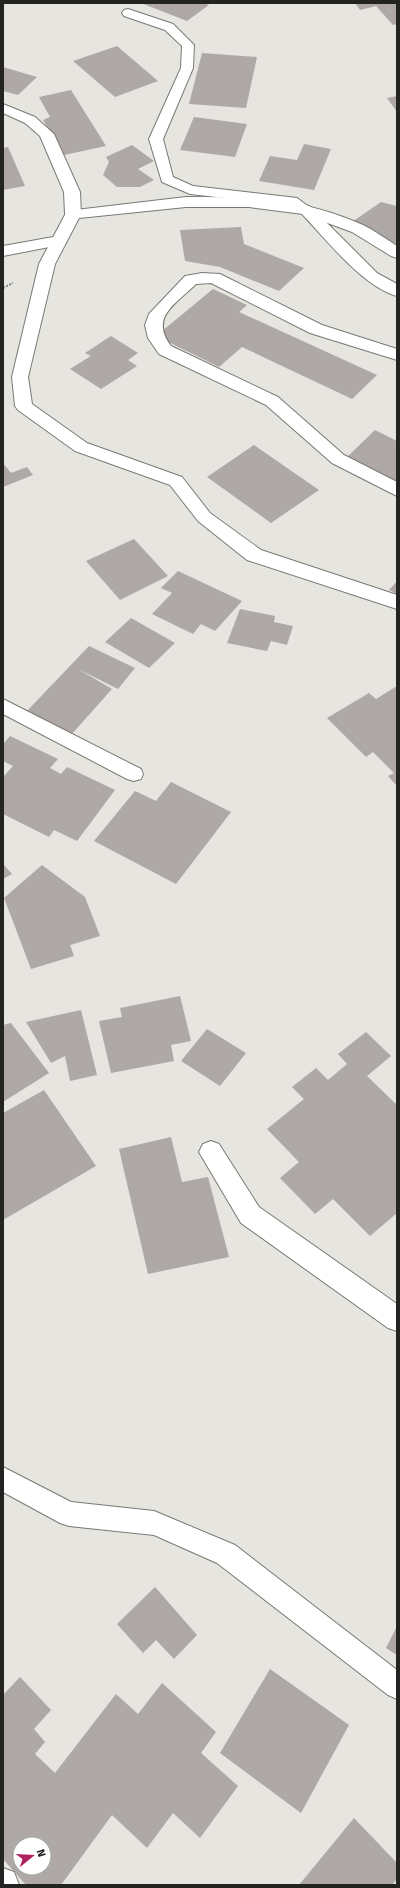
<svg xmlns="http://www.w3.org/2000/svg" width="400" height="1888" font-family="'Fira Sans',sans-serif">
<style>
.building{fill:#aea8a6;fill-rule:evenodd}
.lines{fill:none;stroke-linecap:round;stroke-linejoin:round}
.lane-casing{stroke:#797974;stroke-width:2}
.street-casing{stroke:#797974;stroke-width:2}
.secondary-casing{stroke:#797974;stroke-width:2}
.path{stroke:#7f7f7b;stroke-width:2;stroke-dasharray:2 1.5;stroke-linecap:butt}
.lane{fill:#fff;fill-rule:evenodd}
.street{fill:#fff;fill-rule:evenodd}
.secondary{fill:#fff;fill-rule:evenodd}
</style>
<rect width="100%" height="100%" fill="#e6e5e0"/>
<path class="building" d="M141,3H203L209,5L187,21Z
M355,3H397V24L393,25L376,6L360,10Z
M117,46L158,81L115,97L73,61Z
M202,53L257,57L246,108L189,104Z
M3,67L37,77L18,95L3,91Z
M71,90L106,146L64,155L43,120L50,117L39,97Z
M397,96V112L387,98Z
M194,117L247,124L235,157L180,150Z
M304,144L331,149L314,190L259,181L270,156L297,160Z
M132,145L154,161L138,169L154,180L140,187H117L103,175L109,162L106,157Z
M8,147L25,186L3,190V148Z
M381,202L397,206V250L352,222Z
M241,227L244,244L304,268L279,291L220,267L185,261L180,230Z
M213,289L247,305L239,312L377,375L352,399L242,347L219,367L156,336Z
M111,336L138,353L128,360L137,366L101,389L70,369L91,356L85,353Z
M375,430L397,441V486L345,459Z
M254,445L319,490L271,523L207,477Z
M3,463L11,473L27,467L33,475L3,487Z
M134,539L168,576L120,600L86,561Z
M178,571L242,601L215,631L201,624L193,634L152,614L172,593L161,588Z
M397,581V594L389,590Z
M240,609L275,616L274,622L293,626L287,645L271,641L267,651L227,643Z
M131,618L175,643L149,668L105,642Z
M89,646L135,668L118,689L78,669L112,689L71,735L26,712Z
M397,686V786L388,776L394,773L373,752L366,757L327,718L369,693L376,699Z
M10,736L58,759L50,768L61,774L67,767L115,790L77,841L54,830L49,837L3,814V777L13,766L3,761V744Z
M171,782L231,812L176,884L94,841L135,791L156,801Z
M3,864L12,874L3,879Z
M42,865L85,897L100,936L70,945L74,956L31,969L4,898Z
M180,996L191,1041L171,1045L174,1061L111,1073L99,1021L122,1017L120,1008Z
M81,1010L97,1075L70,1081L65,1056L51,1063L26,1022Z
M11,1023L49,1073L3,1102V1025Z
M207,1029L246,1053L220,1086L181,1061Z
M366,1032L391,1056L367,1076L397,1105V1213L370,1236L333,1199L315,1214L280,1178L299,1162L267,1129L304,1099L292,1087L316,1068L328,1080L347,1064L338,1054Z
M44,1090L96,1166L3,1220V1113Z
M171,1137L182,1182L208,1177L229,1257L148,1274L119,1149Z
M155,1587L197,1635L174,1659L156,1640L143,1653L117,1624Z
M397,1626V1655L386,1648Z
M270,1669L349,1725L301,1813L220,1753Z
M20,1677L51,1710L34,1729L45,1742L35,1754L55,1773L116,1694L138,1714L162,1683L216,1732L201,1753L238,1786L200,1838L173,1813L147,1848L112,1815L61,1885H26L3,1859V1695ZM20,1844H44V1868H20Z
M354,1818L397,1863V1879L392,1885H299Z"/>
<g class="lines">
<g class="lane-casing">
<path id="lane" d="M128,9L173,24L194,45L193,68L163,139L173,177L193,186L297,198L313,210L311,213H301L288,205L190,194L162,182L149,139L181,68L182,46L165,30L124,16L122,13L124,10Z
M3,699L141,769L143,774L141,779L134,781L127,779L3,714Z
M3,1467L71,1502L154,1511L235,1545L397,1670V1699L388,1695L217,1563L154,1535L69,1526L60,1523L3,1492Z"/>
</g>
<g class="street-casing">
<path id="street" d="M3,104L35,117L54,134L80,192L81,214L79,217L73,219L67,217L65,214L64,192L40,136L25,123L3,113Z
M306,205L311,207L377,273L397,284V296C363,287 325,238 301,213L298,210L301,207Z
M59,236L65,238L67,241L65,244L3,256V246Z
M202,273L220,274L322,325L397,349V360L310,333L211,283L196,284C176,304 149,317 171,346L278,397L344,455L397,482V496L332,463L266,405L159,354L148,338L145,325L149,314L185,276Z
M211,1141L219,1144L259,1207L397,1304V1331L388,1328L241,1223L199,1152L203,1144Z
M3,1868L14,1872L19,1885H3Z"/>
</g>
<g class="secondary-casing">
<path id="secondary" d="M186,197C250,197 304,198 363,225C375,231 386,239 397,246V258L391,256L352,232L303,214L249,207H186L79,218L55,264L28,377L32,404L87,443L182,477L210,513L261,550L397,595V609L247,560L198,521L170,485L75,451L18,410L15,406L12,377L39,264L67,211Z"/>
</g>
<path class="path" d="M3,288L13,283"/>
<use href="#lane" class="lane"/>
<use href="#street" class="street"/>
<use href="#secondary" class="secondary"/>
</g>
<rect width="400" height="1888" fill="none" stroke="#232321" stroke-width="8"/>
<g transform="translate(32 1856) rotate(72)"><circle r="19" fill="#ffffff" stroke="#a7a7a6"/>
<path d="M0-3L7 15L0 10L-7 15Z" fill="#af215c"/>
<text y="-6" font-size="11" font-weight="bold" text-anchor="middle" fill="#232321">N</text>
</g>
</svg>
